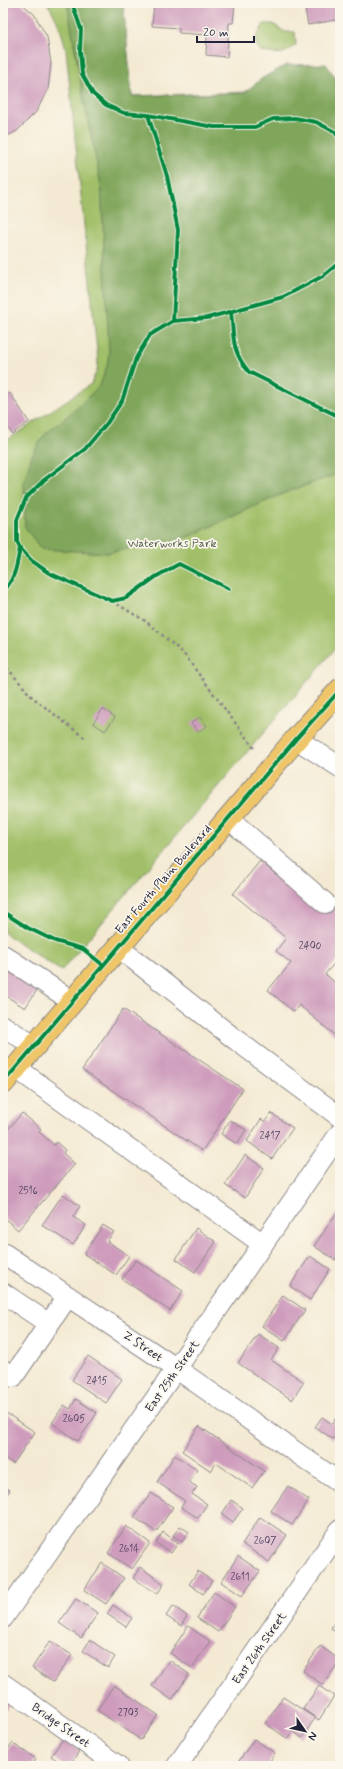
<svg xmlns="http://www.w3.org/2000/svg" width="343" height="1769" font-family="Mynerve,sans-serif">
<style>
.green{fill:#a0bf67;stroke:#617051}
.forest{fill:#80a65c;stroke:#51644c}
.building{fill:#ce9bbc}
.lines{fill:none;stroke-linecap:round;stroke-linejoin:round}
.minor-casing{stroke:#8b8687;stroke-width:22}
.major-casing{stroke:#8b8687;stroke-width:24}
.path{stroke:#8b8687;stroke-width:2.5;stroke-dasharray:3 3;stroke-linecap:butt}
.minor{stroke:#fff;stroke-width:20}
.major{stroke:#eec569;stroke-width:22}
.cycleway-casing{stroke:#fbf7ec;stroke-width:6}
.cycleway{stroke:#00873e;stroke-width:4}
.labels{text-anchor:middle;stroke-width:3.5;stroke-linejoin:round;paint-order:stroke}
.number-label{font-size:10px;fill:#4d405b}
.park-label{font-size:12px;fill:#4e594a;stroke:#fbf7ec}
.street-label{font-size:12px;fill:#22223b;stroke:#fbf7ec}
</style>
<rect width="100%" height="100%" fill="#fbf7ec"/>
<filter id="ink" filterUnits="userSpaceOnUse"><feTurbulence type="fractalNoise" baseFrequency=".025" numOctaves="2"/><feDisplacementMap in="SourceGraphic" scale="8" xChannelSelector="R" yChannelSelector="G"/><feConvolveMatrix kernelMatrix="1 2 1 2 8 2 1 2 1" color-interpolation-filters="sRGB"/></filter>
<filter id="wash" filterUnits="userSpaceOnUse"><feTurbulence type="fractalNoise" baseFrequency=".012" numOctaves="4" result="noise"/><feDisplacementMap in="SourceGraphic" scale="16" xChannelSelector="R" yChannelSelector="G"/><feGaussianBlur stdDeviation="0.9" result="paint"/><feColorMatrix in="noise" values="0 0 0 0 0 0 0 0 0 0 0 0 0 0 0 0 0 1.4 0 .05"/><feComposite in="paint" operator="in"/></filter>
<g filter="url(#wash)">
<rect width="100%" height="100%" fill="#f4ead3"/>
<path class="green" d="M47,3H123L132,96L340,89V643L61,971L3,932V443L91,384L97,370L98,361L66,50C62,32 57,18 47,3Z
M264,24H273L285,32H295L296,45C283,56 277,55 260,51L254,41Z"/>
<path class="forest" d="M67,3H123L132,96L244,93L261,79L286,65L326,64L340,84V473L282,494L188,537L107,553L41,549L25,527L24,481L32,455L44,435L77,408L100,385L107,366L109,353L101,185L83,96Z"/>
<g id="blocks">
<path class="building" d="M3,3H21L34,14L47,37L51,63L48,89L36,112L17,131L3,138Z
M154,3H235L233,23H229L227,57L206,55L207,35L179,33V28L152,26Z
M304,3H340V19L308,25Z
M10,393L29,422L12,434L3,421V398Z
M103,709L115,717L105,731L93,723Z
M200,717L207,726L198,732L191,723Z
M260,861L324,914L338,897L340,899V924L338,926L340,928V957L325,974L340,987V1036L338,1038L299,1005L294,1012L268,990L291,963L276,951L286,938L233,894Z
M3,966L39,987L25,1008L3,994Z
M123,1009L243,1089L202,1151L82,1070Z
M22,1113L41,1129L39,1132L54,1145L56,1142L65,1150L63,1153L75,1164L18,1230L3,1217V1135Z
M271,1113L293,1128L272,1159L247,1141L261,1119L265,1122Z
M230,1120L246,1130L237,1144L221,1134Z
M245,1155L264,1168L245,1198L225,1185Z
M63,1194L80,1206L73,1217L86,1225L73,1245L42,1225Z
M336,1214L340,1216V1252L335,1260L314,1246Z
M103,1225L114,1232L107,1241L129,1256L116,1275L84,1254Z
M196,1228L216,1242L195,1272L176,1259Z
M310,1256L330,1269L310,1300L290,1286Z
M136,1260L183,1291L170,1311L122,1279Z
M283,1295L305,1310L284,1341L262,1326Z
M258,1334L279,1348L271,1360L304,1382L292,1400L238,1363Z
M88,1356L122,1379L106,1403L72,1380Z
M76,1399L97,1413L78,1441L52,1423L64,1405L70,1409Z
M3,1411L35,1432L13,1464L3,1457Z
M340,1412V1431L339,1430L333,1439L315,1427L322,1417L332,1424Z
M199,1426L264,1471L252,1488L216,1463L211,1471L182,1451Z
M175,1455L197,1470L189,1482L197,1487L192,1494L207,1504L198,1518L181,1507L185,1501L157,1482Z
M3,1486L10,1490L3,1500Z
M288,1486L309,1500L292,1525L271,1511Z
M151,1493L173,1507L156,1532L134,1517Z
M231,1500L243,1508L233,1522L222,1514Z
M260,1517L287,1535L269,1562L242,1544Z
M126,1526L150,1543L132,1569L108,1553Z
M180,1526L189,1532L182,1542L173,1536Z
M163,1532L178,1543L171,1553L156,1543Z
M238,1556L260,1571L242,1596L221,1582Z
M102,1563L124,1578L106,1604L84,1590Z
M140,1567L164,1584L157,1594L133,1578Z
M198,1571L212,1581L203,1594L189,1584Z
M214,1592L235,1607L218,1632L197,1618Z
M76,1599L98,1613L81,1638L59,1623Z
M113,1605L132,1618L126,1627L107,1614Z
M173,1606L187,1616L181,1626L166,1616Z
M340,1615V1634L331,1628Z
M188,1626L210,1641L192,1668L170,1653Z
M90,1640L115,1657L108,1668L83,1651Z
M50,1641L72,1655L53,1682L32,1668Z
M320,1646L340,1660L323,1685L303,1671Z
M169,1660L189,1674L172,1700L152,1686Z
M114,1685L158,1715L141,1740L97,1710Z
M319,1686L334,1696L319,1720L303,1709Z
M3,1689L15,1697L3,1714Z
M283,1697L315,1718L302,1738L293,1731L288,1739L265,1723Z
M63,1739L80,1750L69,1766H65L51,1756Z
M254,1739L275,1753L267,1766H240L237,1764Z
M12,1743L36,1759L32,1766H3V1757Z"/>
</g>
</g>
<g filter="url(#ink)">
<use href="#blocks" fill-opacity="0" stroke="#8b8687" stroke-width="1"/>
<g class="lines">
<g class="minor-casing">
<path id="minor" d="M296,739L340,767
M228,818L325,903
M118,947L236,1040L340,1117
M3,955L72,1001
M3,1026L34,1046
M16,1068L263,1244
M3,1253L177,1369L340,1483
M3,1293L49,1324
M3,1370L13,1377L68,1296
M3,1618L340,1133
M3,1684L118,1766
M177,1766L340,1530"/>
</g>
<g class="major-casing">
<path id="major" d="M3,1083L296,739L340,690"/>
</g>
<path class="path" d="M112,601L147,622L183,653L254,748
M3,663L32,697L85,738"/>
<use href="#minor" class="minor"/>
<use href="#major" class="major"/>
<g class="cycleway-casing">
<path id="cycleway" d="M72,3L81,29L80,51L82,74L93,94L106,105L124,113L148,115L214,127H255L273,119L295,118L316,122L335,132L340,139
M148,115L167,176L178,230L173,321
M231,312C234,337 231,351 249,372L340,417
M20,548L32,561L49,573L112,601L126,598L157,576L179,564L229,589
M3,591C15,580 17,564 20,548L17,542V520L26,498L44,480L85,449L107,423L122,401L136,358L150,335L173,321L207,318L283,297L323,276L340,262
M3,912L28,928L55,941L83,949L103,965
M3,1083L296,739L340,690"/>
</g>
<use href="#cycleway" class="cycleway"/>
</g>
</g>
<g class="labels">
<g class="number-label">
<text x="310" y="949">2400</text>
<text x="270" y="1139">2417</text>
<text x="28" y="1194">2516</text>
<text x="97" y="1384">2415</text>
<text x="74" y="1422">2605</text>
<text x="265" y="1544">2607</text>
<text x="129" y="1552">2614</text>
<text x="240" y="1580">2611</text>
<text x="128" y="1716">2703</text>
</g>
<g class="park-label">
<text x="172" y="547">Waterworks Park</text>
</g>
<g class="street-label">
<text transform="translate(163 879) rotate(-49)" y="4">East Fourth Plain Boulevard</text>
<text transform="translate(143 1346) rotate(34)" y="4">Z Street</text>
<text transform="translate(172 1376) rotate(-55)" y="4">East 25th Street</text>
<text transform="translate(259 1648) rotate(-55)" y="4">East 26th Street</text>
<text transform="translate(61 1725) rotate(35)" y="4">Bridge Street</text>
</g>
</g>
<rect width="343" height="1769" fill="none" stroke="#fbf7ec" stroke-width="16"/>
<g transform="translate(305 1731) rotate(124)" stroke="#fbf7ec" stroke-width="3" paint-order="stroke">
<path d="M0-3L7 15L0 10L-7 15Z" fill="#22223b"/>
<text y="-6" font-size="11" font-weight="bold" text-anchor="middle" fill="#22223b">N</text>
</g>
<path d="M197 36v6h57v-6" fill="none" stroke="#22223b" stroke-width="2"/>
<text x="203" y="36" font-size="12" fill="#22223b" stroke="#fbf7ec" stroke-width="3" paint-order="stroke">20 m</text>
</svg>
